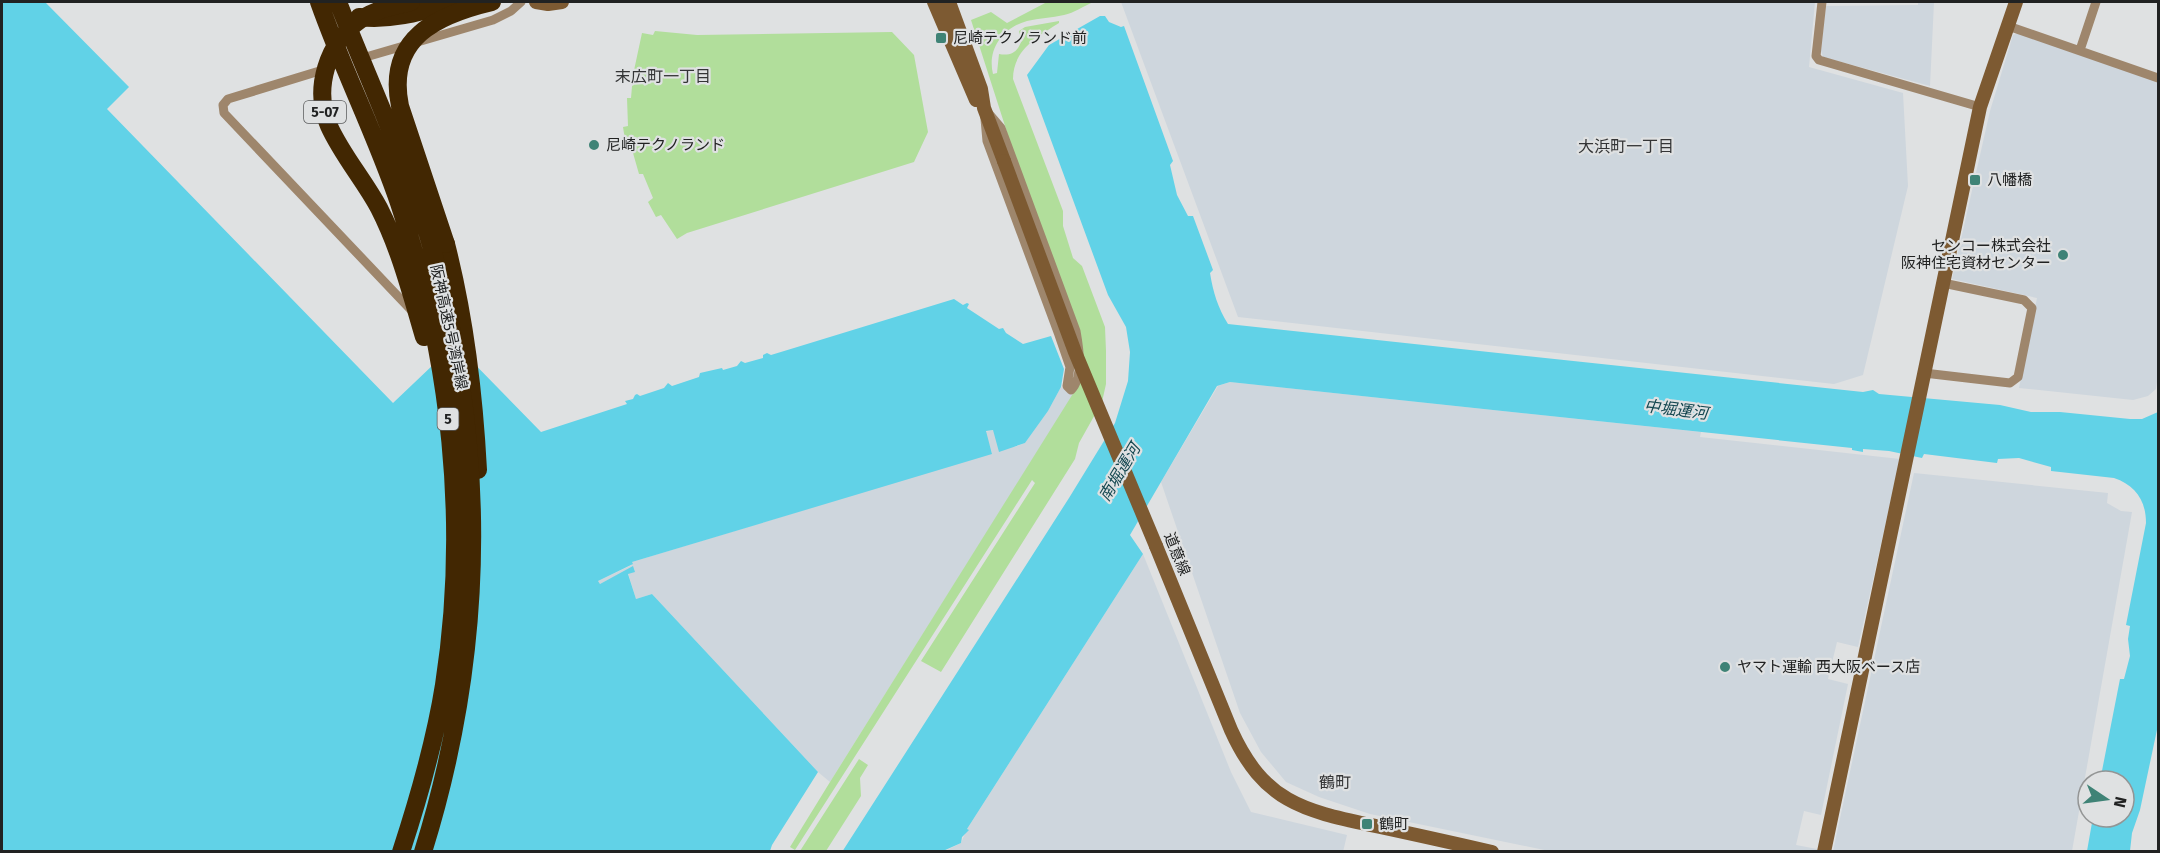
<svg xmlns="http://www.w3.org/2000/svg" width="2160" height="853" font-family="'Fira Sans','Noto Sans JP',sans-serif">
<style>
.built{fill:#ced6dd}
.green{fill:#b1de9b}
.water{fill:#61d2e7}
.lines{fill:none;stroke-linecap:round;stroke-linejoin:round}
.street{stroke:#9e866c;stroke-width:9}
.secondary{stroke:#7d5a32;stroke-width:14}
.highway{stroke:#422702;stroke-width:18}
.secondary-bridge{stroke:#7d5a32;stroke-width:14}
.highway-bridge{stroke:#422702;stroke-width:18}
.poi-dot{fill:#3f8376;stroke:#dfe1e2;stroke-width:2}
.labels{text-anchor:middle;stroke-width:4.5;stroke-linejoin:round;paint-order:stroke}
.shield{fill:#dfe1e2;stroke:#5a5b5c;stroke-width:1.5}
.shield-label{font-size:14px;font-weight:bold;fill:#212222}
.poi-label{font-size:15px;fill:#212222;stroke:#dfe1e2;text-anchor:start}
.street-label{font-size:15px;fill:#212222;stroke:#dfe1e2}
.neighbourhood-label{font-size:16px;fill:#343536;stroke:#dfe1e2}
.water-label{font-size:16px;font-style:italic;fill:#144750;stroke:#dfe1e2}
</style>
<rect width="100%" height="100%" fill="#dfe1e2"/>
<path class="built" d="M1121,2H1815L1809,67L1903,93L1908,186L1863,375L1834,384L1238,317Z
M1918,2H1934L1930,86L1823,57L1821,51L1826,6L1918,5Z
M2018,33L2158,81V375L2156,389L2148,396L2133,400L2019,388L2037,298L1952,279L1990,111L2013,35Z
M1230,382L1701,432L1700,437L1900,459L1858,647L1837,642L1828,679L1848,684L1821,815L1804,811L1796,845L1817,849V851H1549L1370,814L1319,797L1286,782L1261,752L1240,713L1161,482L1218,386Z
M1061,387L1073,395L830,782L818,772L652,594L636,599L628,573L633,567L600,584L598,581L632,565V562L992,453L985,432L993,430L1015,447L1025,443L1048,411Z
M1914,473L2108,493L2107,503L2121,511L2132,512L2072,851H1833Z
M1143,554L1231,772L1251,812L1347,835L1343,852H943L961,843L967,829Z"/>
<path class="green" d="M1047,2H1093C1084,6 1074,13 1064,15C1052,18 1039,18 1027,21C1002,28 987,50 993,74L997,73L999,54C1010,56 1017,53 1021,42L1019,31L1025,27L1059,21V23C1037,37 1013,50 1013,79L1063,211V226L1073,258L1082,266L1105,327L1106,351V384L1102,402L1079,443L1075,459L941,672L921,661L1035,483L1032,480L795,850L790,847L830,782L1079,384L1006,129L971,20L991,12L1007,23Z
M655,31L697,35L892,32L914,55L928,132L914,162L687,233L677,239L661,215L656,217L648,202L653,198L643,174H639L631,146H626L623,127L628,126L627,98H631L633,75L642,33L653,35Z
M859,759L868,765L860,778L861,796L826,851H800Z"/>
<path class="water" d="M2,2H45L129,87L107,109L393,403L455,344L541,432L624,405L627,404L625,401L633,399L635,395L637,394L640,396L664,388L668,383L672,386L699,377L700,373L722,368L723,370L737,366L741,361L745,363L763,358V355L767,353L771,355L794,348L954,299L963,305L967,303L969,304L967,308L999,329L1003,328L1006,333L1023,344L1051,336L1064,369L1061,387L1048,411L1025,443L999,452L993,430L986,431L992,454L632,562L633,564L598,581L600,584L633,566L635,572L628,574L636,599L652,594L818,772L772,845L770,851L2,852Z
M1100,16H1105L1109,22L1121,27L1124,26L1173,161L1170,165L1177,195L1188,216H1193L1213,270L1210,273C1213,292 1218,308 1228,324L1863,392L1873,390L1879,394L2000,405L2031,412H2060L2130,419H2142L2158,412V725L2140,810L2132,833L2130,851H2087L2093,817H2124V781H2100L2120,679H2124L2130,656L2128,639L2130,626L2126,625L2146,523C2146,500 2135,485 2114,478L2051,471V467L2019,458L1998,459L1997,463L1924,454L1922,458L1889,451L1863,449V452L1852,450V448L1230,382L1217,386L1130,535L1143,554L967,829L969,830L962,837L961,843L943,851L842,852L1069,498L1115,423L1128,381L1130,352L1126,327L1108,295L1027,75L1049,45Z"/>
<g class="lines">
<path class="street" d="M1822,2L1816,56L1819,60L1980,107
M2008,26L2158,78
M2080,50L2096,2
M359,59L493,20L511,11L521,2
M326,69L228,99L223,105L224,113L412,311
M984,108L1001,128L1076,331C1079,348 1084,377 1071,390L1067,386L1070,367L1059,335L987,141Z
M1924,373L2010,383L2018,377L2032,308L2024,300L1943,283"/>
<path class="secondary" d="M536,2L548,4L562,2
M934,2L976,100
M949,2L981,89L984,108L1004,161
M1156,546L1231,730C1265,805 1306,811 1380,827C1417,835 1454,843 1492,852
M1824,852L1980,107L2016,2"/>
<path class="highway" d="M359,17C393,21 424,11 457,2
M446,244C465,318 474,394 478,470"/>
<path class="secondary-bridge" d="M1004,161L1075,352L1156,546"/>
<path class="highway-bridge" d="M319,2C343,70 376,135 399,203C451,358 469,524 444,685C435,742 419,797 401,852
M338,2C368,79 404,155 428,235C488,440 487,647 423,852
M411,2C393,6 374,10 360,20C327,43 313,89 329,126C342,155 364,180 379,208C400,249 411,293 424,337
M446,244L400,106C386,38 437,15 492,2"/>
</g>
<g class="poi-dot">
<rect x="935" y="32" width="12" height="12" rx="3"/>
<circle cx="594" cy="145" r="6"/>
<rect x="1969" y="174" width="12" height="12" rx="3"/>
<circle cx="2063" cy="255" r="6"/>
<circle cx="1725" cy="667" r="6"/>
<rect x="1361" y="818" width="12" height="12" rx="3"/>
</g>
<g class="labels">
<g class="shield">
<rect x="304" y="101" width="42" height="22" rx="4.5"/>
<rect x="437.5" y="408" width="21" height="22" rx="4.5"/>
</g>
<g class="shield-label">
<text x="325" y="117">5-07</text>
<text x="448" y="424">5</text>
</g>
<g class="poi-label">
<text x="953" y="43">尼崎テクノランド前</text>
<text x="606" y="150">尼崎テクノランド</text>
<text x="1987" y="185">八幡橋</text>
<text x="2051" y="251" text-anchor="end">センコー株式会社<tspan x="2051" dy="17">阪神住宅資材センター</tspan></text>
<text x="1737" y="672">ヤマト運輸 西大阪ベース店</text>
<text x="1379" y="829">鶴町</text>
</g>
<g class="street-label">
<text transform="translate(449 327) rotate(78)" y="5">阪神高速5号湾岸線</text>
<text transform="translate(1177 554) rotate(68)" y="5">道意線</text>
</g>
<g class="neighbourhood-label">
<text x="663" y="82">末広町一丁目</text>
<text x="1626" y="152">大浜町一丁目</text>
<text x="1335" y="788">鶴町</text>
</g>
<g class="water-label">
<text transform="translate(1676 409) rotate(7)" y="6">中堀運河</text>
<text transform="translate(1119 472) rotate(-59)" y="6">南堀運河</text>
</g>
</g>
<rect width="2160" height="853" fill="none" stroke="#212222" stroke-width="6"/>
<g transform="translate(2106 799) rotate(103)"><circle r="28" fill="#dfe1e2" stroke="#939595" stroke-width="1.5"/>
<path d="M0-4.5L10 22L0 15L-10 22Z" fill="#3f8376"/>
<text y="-9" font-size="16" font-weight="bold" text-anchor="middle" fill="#212222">N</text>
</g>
</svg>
